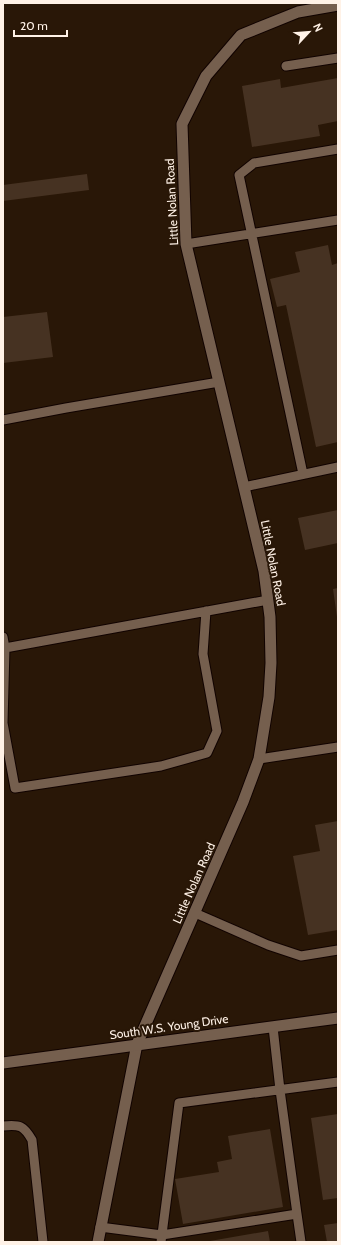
<svg xmlns="http://www.w3.org/2000/svg" width="341" height="1245" font-family="Cabin,sans-serif">
<style>
.building{fill:#463222}
.lines{fill:none;stroke-linecap:round;stroke-linejoin:round}
.service-casing{stroke:#110300;stroke-width:11}
.minor-casing{stroke:#110300;stroke-width:13}
.secondary-casing{stroke:#110300;stroke-width:13}
.service{stroke:#755f4e;stroke-width:9}
.minor{stroke:#755f4e;stroke-width:11}
.secondary{stroke:#755f4e;stroke-width:11}
.labels{text-anchor:middle;stroke-width:4;stroke-linejoin:round;paint-order:stroke}
.street-label{font-size:12px;fill:#fff2e7;stroke:#291707}
</style>
<rect width="100%" height="100%" fill="#291707"/>
<path class="building" d="M338,78V121L318,125L320,136L252,147L242,86L280,79L281,88Z
M87,174L89,190L3,201V185Z
M328,245L332,265L338,263V442L316,447L286,305L277,307L270,279L300,272L295,252Z
M47,312L53,357L3,363V317Z
M338,510V543L305,550L298,518Z
M338,588V617H337L333,589Z
M338,821V930L308,935L293,856L320,851L315,825Z
M338,1114V1198L323,1200L311,1118Z
M270,1129L283,1207L183,1224L175,1179L219,1172L217,1162L232,1159L228,1136Z
M338,1223V1242H327L324,1225Z
M268,1231L270,1242H210V1241Z"/>
<g class="lines">
<g class="service-casing">
<path id="service" d="M286,66L338,58
M186,244L338,220
M3,420L66,408L219,382
M303,474L239,175L254,163L338,149
M244,487L338,467
M3,637L5,648L3,723L15,788L161,766L207,753L217,731L203,654L206,611
M5,648L268,600
M259,759L338,747
M195,913L268,945L301,956L338,950
M3,1126C20,1124 24,1126 32,1140L43,1242
M297,1214L301,1242
M100,1227L162,1235L297,1214L280,1090L273,1027
M161,1242L179,1103L338,1082"/>
</g>
<g class="minor-casing">
<path id="minor" d="M98,1242L137,1044L243,802L259,759L269,697L271,663L270,617L264,571L186,244L182,124L206,76L241,35L298,12L338,5"/>
</g>
<g class="secondary-casing">
<path id="secondary" d="M3,1063L338,1018"/>
</g>
<use href="#service" class="service"/>
<use href="#minor" class="minor"/>
<use href="#secondary" class="secondary"/>
</g>
<g class="labels">
<g class="street-label">
<text transform="translate(172 202) rotate(-93)" y="4">Little Nolan Road</text>
<text transform="translate(273 563) rotate(79)" y="4">Little Nolan Road</text>
<text transform="translate(194 883) rotate(-66)" y="4">Little Nolan Road</text>
<text transform="translate(169 1027) rotate(-8)" y="4">South W.S. Young Drive</text>
</g>
</g>
<rect width="341" height="1245" fill="none" stroke="#fff2e7" stroke-width="8"/>
<g transform="translate(309 32) rotate(64)" stroke="#291707" stroke-width="3" paint-order="stroke">
<path d="M0-3L7 15L0 10L-7 15Z" fill="#fff2e7"/>
<text y="-6" font-size="11" font-weight="bold" text-anchor="middle" fill="#fff2e7">N</text>
</g>
<path d="M14 30v6h53v-6" fill="none" stroke="#fff2e7" stroke-width="2"/>
<text x="20" y="30" font-size="12" fill="#fff2e7" stroke="#291707" stroke-width="3" paint-order="stroke">20 m</text>
</svg>
